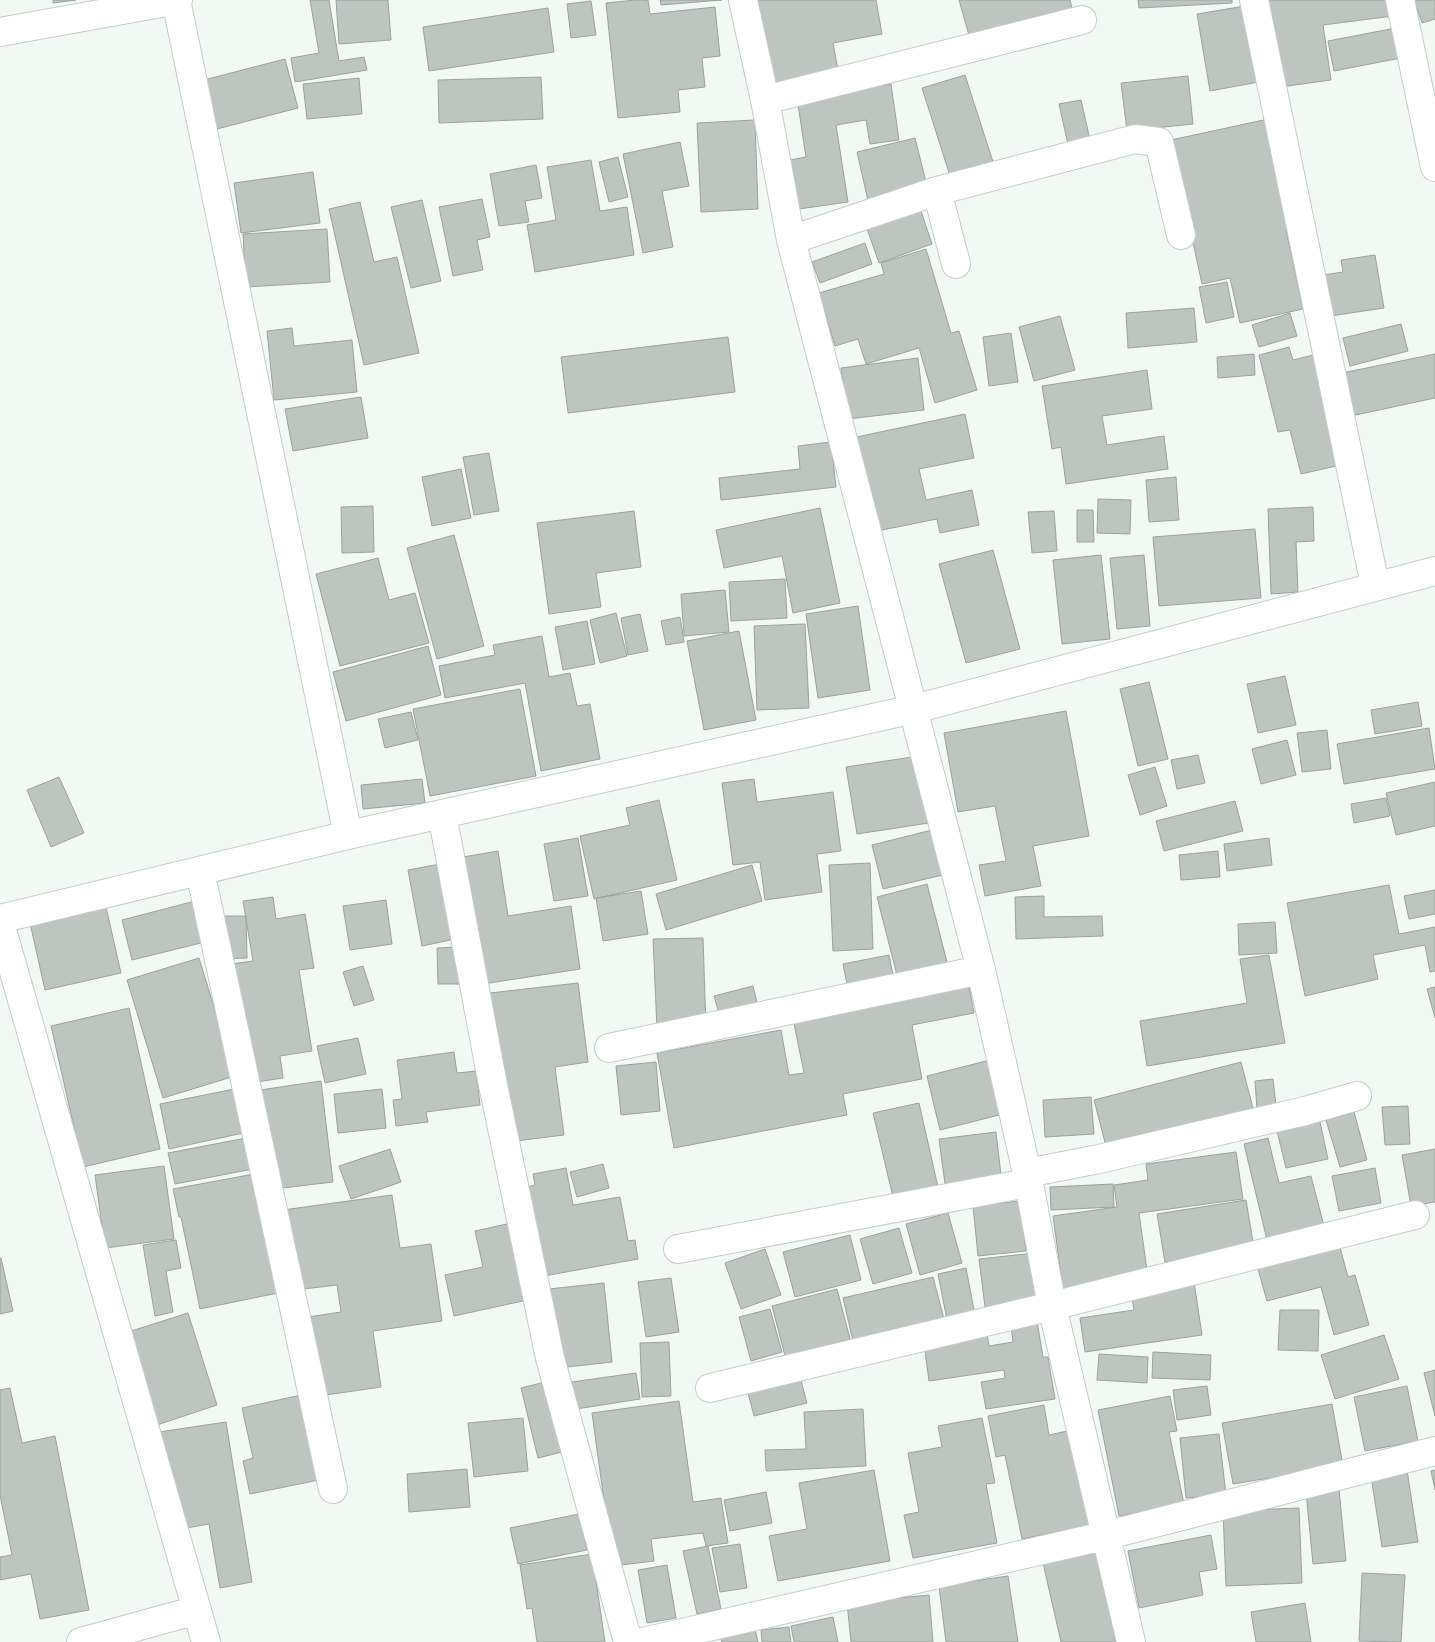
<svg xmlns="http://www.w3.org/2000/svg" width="1435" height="1642" font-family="'PT Sans',sans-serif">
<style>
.building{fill:#bec5c1;stroke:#9ba29f}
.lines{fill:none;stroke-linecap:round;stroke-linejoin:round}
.minor-casing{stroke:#c6cdc9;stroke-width:30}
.minor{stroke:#fff;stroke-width:28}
</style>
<rect width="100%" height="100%" fill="#f2f9f5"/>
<path class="building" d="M53,0H76L53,3Z
M310,0H329L339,61L364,57L367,70L295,82L291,58L319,53Z
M336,0H388L391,40L339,44Z
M635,0H648L650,14L715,7L720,56L702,58L705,87L678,90L680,112L618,118L606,3Z
M660,0H722L661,5Z
M756,0H876L882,34L833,43L838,70L773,83Z
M959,0H1070L1073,12L970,39Z
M1138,0H1232V3L1139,8Z
M1261,0H1391L1393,16L1323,25L1331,80L1273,88Z
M1414,0H1435V19L1422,23Z
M591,1L596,35L571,38L567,4Z
M1251,5L1264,81L1210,91L1197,14Z
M548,8L554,52L429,71L423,27Z
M1401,27L1406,57L1334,71L1328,41Z
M285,59L298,108L213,130L200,81Z
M965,75L994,165L951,179L922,88Z
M1188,76L1193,124L1127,131L1121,83Z
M541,77L543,119L439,123L438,80Z
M359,78L362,114L307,119L303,84Z
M891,84L899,140L870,144L866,120L836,125L848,202L792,210L785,161L806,157L797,98Z
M1081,100L1091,144L1069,149L1059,104Z
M1268,119L1293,229L1286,230L1303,309L1240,323L1230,278L1202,284L1171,140Z
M755,120L758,209L701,212L697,123Z
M915,138L927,186L868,201L857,152Z
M680,142L689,186L662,191L673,247L643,253L623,154Z
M618,157L628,197L609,202L599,162Z
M591,160L600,211L627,207L634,255L535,272L527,225L556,220L547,167Z
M536,165L542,198L525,201L529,222L499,226L490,174Z
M313,172L320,223L241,233L234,183Z
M482,199L490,237L477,240L483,270L453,276L439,207Z
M422,200L441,281L411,288L391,207Z
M360,202L374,262L397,257L419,353L364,365L329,209Z
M919,205L932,244L879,263L865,223Z
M327,229L330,282L246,287L243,234Z
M865,243L872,264L820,283L812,262Z
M926,249L951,333L959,331L977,390L935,403L919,348L866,364L858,339L835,346L819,293L884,274L881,263Z
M1375,255L1384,308L1330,316L1323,275L1343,272L1341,260Z
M1227,282L1234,317L1206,323L1199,287Z
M1194,308L1197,342L1128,348L1126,313Z
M1290,313L1297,336L1259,347L1252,325Z
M1060,316L1075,370L1034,381L1019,327Z
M1401,324L1408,351L1350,366L1343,338Z
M292,328L294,346L352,340L357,392L274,400L267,331Z
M1011,333L1018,382L989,386L983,337Z
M728,337L735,392L568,413L561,357Z
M1289,347L1293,360L1317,354L1345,464L1301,474L1290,430L1278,432L1259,355Z
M1254,354L1255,375L1218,378L1217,357Z
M1435,354V398L1351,416L1342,373Z
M918,358L924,410L848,419L841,368Z
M1147,370L1152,409L1102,416L1107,445L1164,436L1168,469L1066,484L1061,447L1052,449L1042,386Z
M361,397L368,438L293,451L285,409Z
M965,414L974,458L919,469L926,500L972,490L979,525L940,533L937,519L872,532L852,438Z
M831,442L836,487L721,500L719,478L800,469L798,446Z
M489,453L499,511L474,515L463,457Z
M461,469L471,518L432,526L422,477Z
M1176,477L1179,520L1149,522L1146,480Z
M1098,499L1131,500L1130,534L1097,533Z
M373,506L374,552L342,553L341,507Z
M1313,507L1314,541L1296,542L1298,592L1271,594L1268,509Z
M820,508L840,603L793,613L782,556L724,568L716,530Z
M1077,510H1093L1094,542H1077Z
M634,511L641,567L596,573L601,607L549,614L537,523Z
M1054,511L1057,551L1032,553L1028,512Z
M1255,529L1261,598L1159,606L1153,537Z
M454,535L484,646L437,659L407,548Z
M993,550L1020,649L966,663L939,564Z
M1101,555L1110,639L1062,644L1053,560Z
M1144,555L1150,626L1117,629L1110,558Z
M378,558L389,600L415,593L429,643L340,666L316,574Z
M785,579L787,618L731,621L729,582Z
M725,590L729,632L684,636L681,594Z
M858,606L870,690L818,698L806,614Z
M616,613L627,656L600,663L590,620Z
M640,614L648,651L628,655L621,618Z
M680,617L684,642L666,645L661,621Z
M587,621L595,664L563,670L555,627Z
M805,624L809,708L757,710L754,626Z
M739,631L756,720L704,730L687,641Z
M542,636L549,677L570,673L577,706L590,704L600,759L541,771L525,683L445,698L439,666L495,655L493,645Z
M428,646L441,695L346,721L333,672Z
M1285,676L1296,725L1258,733L1247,684Z
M1149,682L1168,759L1138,766L1120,689Z
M520,689L536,776L430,796L413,709Z
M1418,702L1422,726L1375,734L1371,710Z
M1066,711L1089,836L1033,846L1041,886L985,896L979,865L1006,861L995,806L958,812L944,733Z
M411,712L418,740L385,748L378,719Z
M1429,728L1435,769L1344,784L1337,744Z
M1327,730L1331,769L1302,772L1297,733Z
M1287,740L1296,775L1261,784L1252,749Z
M1198,755L1205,783L1177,789L1171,760Z
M919,756L929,823L857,834L846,767Z
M1155,767L1167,806L1140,815L1128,775Z
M59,777L84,833L51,847L27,790Z
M422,779L425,803L363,809L361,785Z
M754,779L757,802L833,792L841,851L817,854L822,892L765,900L760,862L733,865L722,783Z
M1435,782V826L1396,835L1386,793Z
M1386,798L1390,816L1354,823L1351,804Z
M659,800L677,880L594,899L580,836L630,825L626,808Z
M1235,801L1243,831L1164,851L1156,821Z
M936,829L947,874L883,889L872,845Z
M578,838L588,896L554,901L544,844Z
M1269,838L1272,865L1227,871L1224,844Z
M498,851L508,916L571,906L580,969L483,984L463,857Z
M1218,851L1220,877L1181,880L1179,855Z
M870,863L873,949L833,951L829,865Z
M440,864L455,939L422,946L408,870Z
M752,865L762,901L666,930L656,894Z
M927,884L949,970L899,983L877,897Z
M1389,885L1399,934L1435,927V971L1430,972L1425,945L1373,955L1378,979L1305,996L1287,903Z
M1435,890V914L1409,919L1404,896Z
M641,891L648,934L603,941L596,898Z
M1044,896V917L1102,916L1103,936L1016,939L1015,897Z
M273,897L276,919L305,914L314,968L299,970L312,1051L280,1056L283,1078L250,1083L231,964L253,961L243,901Z
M199,900L209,941L132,960L122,920Z
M386,900L392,944L350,950L343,906Z
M106,907L121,973L45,990L30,923Z
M221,916H246L247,958L222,959Z
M1275,922L1277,953L1239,955L1238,924Z
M703,938L706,1027L657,1029L653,939Z
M458,947L461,984H438L437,948Z
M889,955L894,980L848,989L843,964Z
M1269,955L1285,1043L1147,1066L1140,1021L1247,1003L1240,959Z
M199,958L235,1076L163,1098L127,980Z
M363,966L374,1000L354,1006L343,972Z
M968,981L974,1013L912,1025L922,1079L843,1094L847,1115L674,1148L657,1053L781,1030L789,1075L804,1073L792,1014Z
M578,983L588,1062L555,1067L564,1135L508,1142L490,993Z
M753,986L758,1007L720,1017L714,996Z
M1435,987V1018L1427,989Z
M129,1008L160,1149L83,1167L51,1026Z
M358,1038L366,1074L325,1083L317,1046Z
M454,1052L457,1073L476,1071L480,1105L426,1112L428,1122L396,1126L393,1100L402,1099L397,1060Z
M990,1060L1003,1114L940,1130L927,1076Z
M656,1062L660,1111L621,1115L616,1066Z
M1241,1062L1254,1112L1107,1150L1094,1100Z
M1273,1079L1276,1106L1257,1109L1255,1081Z
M321,1081L333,1182L274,1189L260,1090Z
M239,1088L248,1132L169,1149L160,1104Z
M382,1089L386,1128L338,1133L334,1094Z
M1091,1097L1094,1134L1045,1137L1043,1100Z
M919,1103L938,1187L893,1197L873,1113Z
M1408,1106L1410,1144L1385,1145L1382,1107Z
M1354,1112L1367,1160L1340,1167L1326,1120Z
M1320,1122L1328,1159L1286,1168L1277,1131Z
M996,1132L1002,1184L946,1191L939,1139Z
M246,1138L253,1169L175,1184L168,1153Z
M1268,1138L1279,1183L1311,1176L1324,1226L1267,1240L1244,1144Z
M390,1149L401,1182L351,1199L339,1166Z
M1435,1149V1202L1411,1206L1402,1155Z
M1236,1152L1243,1199L1139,1213L1148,1277L1063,1289L1053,1216L1117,1207L1114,1185L1148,1180L1146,1164Z
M603,1164L609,1188L577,1197L570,1172Z
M164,1166L174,1239L105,1248L95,1175Z
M566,1168L573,1205L620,1197L628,1241L635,1240L638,1259L544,1276L527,1187L535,1185L533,1174Z
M1375,1168L1381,1203L1339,1211L1332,1176Z
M254,1174L278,1293L200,1309L181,1217H179L173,1189Z
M1113,1184L1114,1207L1051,1210L1050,1187Z
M392,1195L400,1248L431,1244L442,1321L373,1331L381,1387L319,1396L308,1317L341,1312L337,1285L295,1290L283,1210Z
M1246,1200L1254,1248L1165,1262L1157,1214Z
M1020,1201L1026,1251L978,1256L973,1206Z
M948,1213L962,1263L920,1275L906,1224Z
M516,1222L532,1299L454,1316L445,1275L483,1267L475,1231Z
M899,1228L912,1273L873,1284L860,1239Z
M850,1235L861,1280L795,1297L783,1252Z
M176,1240L181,1268L166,1271L173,1312L155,1316L143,1245Z
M1338,1240L1348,1277L1355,1275L1369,1325L1334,1335L1321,1287L1267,1301L1256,1262Z
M765,1249L781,1295L741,1309L725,1263Z
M1035,1253L1040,1301L985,1307L979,1259Z
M1,1258L13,1311L0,1314V1258Z
M966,1268L975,1315L947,1320L938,1274Z
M933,1277L944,1319L853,1341L843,1298Z
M671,1278L679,1332L646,1337L638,1282Z
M1194,1282L1202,1335L1085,1352L1080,1318L1134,1310L1131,1292Z
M604,1283L612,1362L558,1368L549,1289Z
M837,1289L850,1339L785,1356L772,1306Z
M770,1309L782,1352L751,1361L739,1317Z
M1280,1310H1319L1318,1351L1278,1350Z
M188,1313L217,1405L154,1426L125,1333Z
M1036,1315L1043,1357H1048L1055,1399L986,1409L981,1382L1005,1378L1004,1370L929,1381L924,1344L987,1334L989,1346L1013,1342L1010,1319Z
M1384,1335L1399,1379L1335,1399L1321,1355Z
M669,1342L671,1396L642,1397L640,1343Z
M1153,1352L1211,1355L1210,1380L1152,1378Z
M1099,1354L1148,1357L1147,1383L1097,1380Z
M1435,1370V1416L1424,1373Z
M636,1373L640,1399L576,1409L572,1382Z
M799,1373L807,1403L754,1416L746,1385Z
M549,1381L566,1451L538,1458L521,1388Z
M1207,1386L1211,1415L1177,1420L1173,1390Z
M1407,1386L1418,1441L1365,1451L1354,1397Z
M10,1388L22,1443L55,1436L89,1610L40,1619L31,1574L0,1580V1557L12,1555L0,1495V1390Z
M301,1395L319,1480L250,1494L243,1461L253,1458L242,1408Z
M1170,1396L1177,1431L1169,1432L1184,1504L1119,1516L1098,1410Z
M679,1401L693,1502L721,1498L728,1543L706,1546L703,1533L651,1539L654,1561L613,1566L592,1413Z
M1332,1404L1343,1466L1233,1484L1222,1423Z
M1044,1405L1049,1435L1072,1430L1090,1525L1022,1539L1005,1455L996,1457L988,1416Z
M863,1409L866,1466L766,1471L765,1450L806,1449L804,1412Z
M523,1418L528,1471L474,1477L468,1423Z
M982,1418L995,1483L986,1484L997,1543L913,1558L904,1515L919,1512L908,1453L942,1447L938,1426Z
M226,1422L252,1582L220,1588L209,1524L175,1530L159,1432Z
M1219,1434L1226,1495L1186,1498L1180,1438Z
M467,1469L470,1507L409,1512L407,1474Z
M874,1470L890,1561L778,1581L769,1536L807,1529L799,1483Z
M1407,1470L1418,1542L1382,1547L1371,1476Z
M1435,1470V1490L1431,1471Z
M1339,1489L1346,1561L1313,1564L1306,1492Z
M766,1492L772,1523L730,1531L724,1500Z
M1299,1508L1302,1583L1226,1586L1223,1511Z
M579,1514L587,1550L518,1564L510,1528Z
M1211,1535L1217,1569L1199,1572L1203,1595L1139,1608L1128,1551Z
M740,1544L747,1588L720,1592L712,1548Z
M708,1546L721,1609L697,1614L683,1551Z
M1095,1551L1116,1642H1061L1043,1563Z
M592,1554L605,1642H537L532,1608L527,1609L520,1565Z
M667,1565L676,1618L647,1623L638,1570Z
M1362,1573L1405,1575L1401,1642L1359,1641Z
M1008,1576L1018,1642H946L939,1586Z
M929,1595L933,1642H851L847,1603Z
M1305,1603L1311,1642H1256L1251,1612Z
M833,1617L838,1642H794L791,1626Z
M789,1627L791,1642H762L761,1630Z
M755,1629L758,1642H722L720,1636Z"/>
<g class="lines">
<g class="minor-casing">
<path id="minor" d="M176,0L348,835
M743,0L765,100L791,240L981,970L1027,1173L1052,1306L1131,1642
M1254,0L1375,585
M1400,0L1435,167
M0,32L178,0
M765,100L1082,20
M937,191L956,264
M791,240L937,191L1135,139L1159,142L1181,235
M442,814L492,1080L550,1358L628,1642
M200,871L333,1489
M0,919L348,835L914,709L1435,571
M0,923L206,1642
M609,1048L981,970
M1027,1173L1099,1159L1305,1111L1357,1096
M678,1249L1027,1183
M710,1388L1052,1306L1415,1215
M81,1642L197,1610
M643,1642L1108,1535L1435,1451"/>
</g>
<use href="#minor" class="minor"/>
</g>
</svg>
